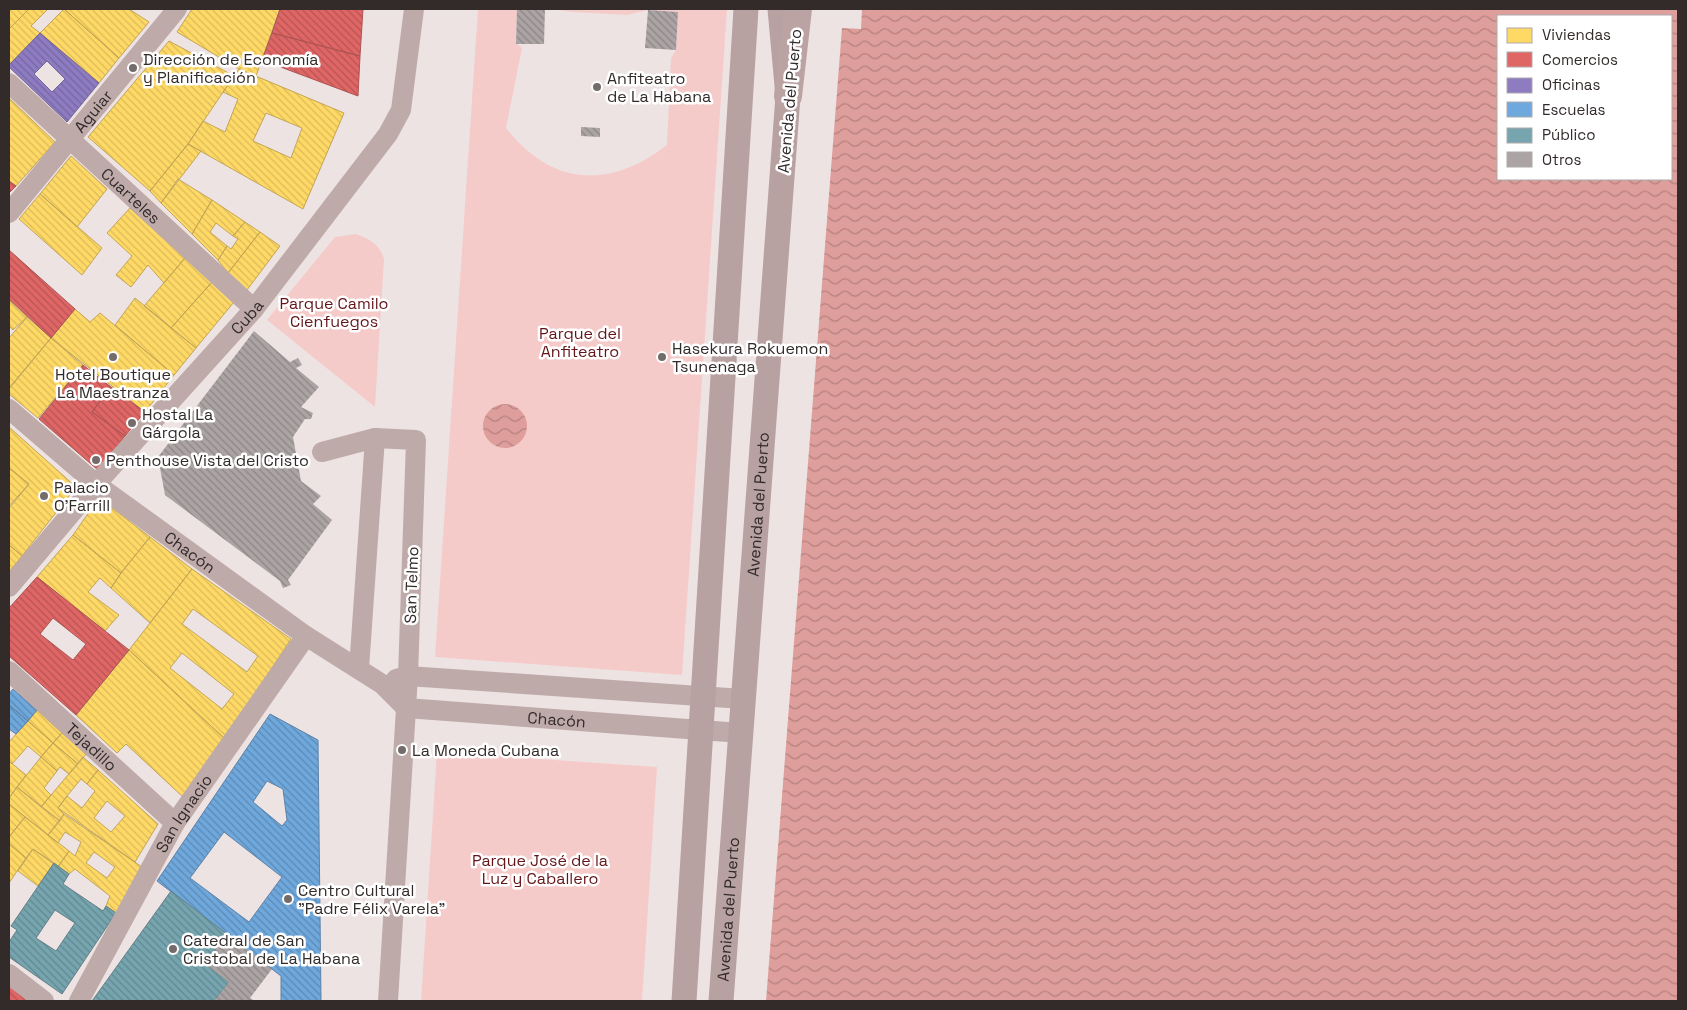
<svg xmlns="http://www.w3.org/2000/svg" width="1687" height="1010" font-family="'Space Grotesk',sans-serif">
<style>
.park{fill:#f5cbc9}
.water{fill:url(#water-waves);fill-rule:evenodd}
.homes{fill:url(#homes-back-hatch);stroke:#c2a554;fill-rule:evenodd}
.shops{fill:url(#shops-back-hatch);stroke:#ac5454;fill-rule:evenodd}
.offices{fill:url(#offices-back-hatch);stroke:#726495;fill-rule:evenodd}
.schools{fill:url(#schools-back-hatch);stroke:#5d82a7;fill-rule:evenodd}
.public{fill:url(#public-back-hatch);stroke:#628087;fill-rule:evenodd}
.building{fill:url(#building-back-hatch)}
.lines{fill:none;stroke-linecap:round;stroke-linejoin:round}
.minor{stroke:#beaba9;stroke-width:20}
.major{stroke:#b8a1a1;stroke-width:25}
.highway{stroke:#bba3a3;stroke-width:28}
.poi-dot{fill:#746b6b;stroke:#fff;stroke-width:2}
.labels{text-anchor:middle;stroke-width:5;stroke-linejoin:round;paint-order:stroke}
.poi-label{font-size:16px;fill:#322b2a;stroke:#fff;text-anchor:start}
.street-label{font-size:16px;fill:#322b2a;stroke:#fff}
.park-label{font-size:16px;fill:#631519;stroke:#fff}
</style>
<defs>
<pattern id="water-waves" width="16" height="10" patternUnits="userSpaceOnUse" patternTransform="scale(1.25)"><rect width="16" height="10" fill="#de9e9b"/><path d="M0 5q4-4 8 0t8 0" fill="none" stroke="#b5817f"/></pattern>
<pattern id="homes-back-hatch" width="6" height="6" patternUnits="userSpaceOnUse" patternTransform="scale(1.25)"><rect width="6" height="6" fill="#ffd966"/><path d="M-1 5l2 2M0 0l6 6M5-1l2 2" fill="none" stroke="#dbba59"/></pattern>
<pattern id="shops-back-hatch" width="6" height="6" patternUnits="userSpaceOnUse" patternTransform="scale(1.25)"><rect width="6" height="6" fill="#e06666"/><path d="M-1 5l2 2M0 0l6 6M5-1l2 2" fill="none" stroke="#b65454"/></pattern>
<pattern id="offices-back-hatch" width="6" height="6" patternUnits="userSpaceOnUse" patternTransform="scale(1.25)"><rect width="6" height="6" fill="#8e7cc3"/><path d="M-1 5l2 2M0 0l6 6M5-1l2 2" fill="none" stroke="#75669f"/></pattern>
<pattern id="schools-back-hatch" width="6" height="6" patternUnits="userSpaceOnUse" patternTransform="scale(1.25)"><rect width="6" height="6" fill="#6fa8dc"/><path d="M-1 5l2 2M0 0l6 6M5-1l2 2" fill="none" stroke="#5c89b3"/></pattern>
<pattern id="public-back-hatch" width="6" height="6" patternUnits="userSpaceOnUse" patternTransform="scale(1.25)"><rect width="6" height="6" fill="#76a5af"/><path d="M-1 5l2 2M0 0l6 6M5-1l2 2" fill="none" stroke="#61878f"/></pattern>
<pattern id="building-back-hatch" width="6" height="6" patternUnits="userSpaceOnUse" patternTransform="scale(1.25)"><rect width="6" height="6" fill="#aca4a4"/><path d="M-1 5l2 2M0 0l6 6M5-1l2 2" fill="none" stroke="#8d8686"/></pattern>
</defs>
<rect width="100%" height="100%" fill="#eee3e3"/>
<path class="park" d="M478,9H517L516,43L522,48L506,128C552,186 609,190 667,145L671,58L676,50L678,12L648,10L627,15L573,12L552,9H727L682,675L435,657Z
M356,234C370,239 380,245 384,259L375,407L267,320L335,237Z
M437,752L657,767L642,1001H421Z"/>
<path class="water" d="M862,9H1678V1001H766L842,28L861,29ZM1498,16H1671V179H1498Z
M483 426a22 22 0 1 1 44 0a22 22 0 1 1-44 0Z"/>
<path class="homes" d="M9,9H29L9,29Z
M29,9H48L31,26L40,33L9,65V29Z
M64,9H129L149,22L119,58Z
M64,9L119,58L99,83L40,33Z
M192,9H280L256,76L239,69L177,32Z
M169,41L234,76L188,144L150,191L88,137Z
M239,69L344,113L303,209L188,144L203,121L225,132L238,99L223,92ZM266,113L302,128L291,158L253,141Z
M9,98L55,142L16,186L9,181Z
M188,144L201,151L161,203L150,191Z
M71,156L107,189L77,227L40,194Z
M178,179L212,200L192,234L161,203Z
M40,194L102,248L82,275L19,219Z
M212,200L245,222L233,236L216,223L210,232L227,246L218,260L192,234Z
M130,208L185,258L164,283L148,265L131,287L116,275L132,256L107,233Z
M245,222L260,232L228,273L218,260L227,246L231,249L238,239L233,236Z
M260,232L280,246L247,290L228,273Z
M185,258L212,282L171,328L144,306Z
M212,282L234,302L196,348L171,328Z
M135,298L196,348L174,375L115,325Z
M9,300L27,317L13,330L9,326Z
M75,309L90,322L100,313L174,375L145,412L51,338Z
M27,317L51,338L9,388V338Z
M51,338L83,365L38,418L9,394V389Z
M9,427L76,487L22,556L9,545V506L29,484L9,468Z
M9,468L29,484L10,507L9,506Z
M99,498L150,537L121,573L73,535Z
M73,535L121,573L111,588L100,578L88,592L119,615L105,631L37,577Z
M150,537L192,569L150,623L111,588L121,573Z
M9,545L22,556L9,572Z
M192,569L291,639L225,739L129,650ZM193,609L258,656L247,672L182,624ZM182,653L234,694L222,709L170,668Z
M129,650L225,739L183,797L126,744L117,753L76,715Z
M37,710L62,733L53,743L28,721Z
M28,721L53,743L41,757L28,746L12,764L9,761V742Z
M62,733L86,754L78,764L53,743Z
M53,743L78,764L69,774L60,767L57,771L41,757Z
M41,757L57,771L44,788L51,795L41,807L17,787Z
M83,757L98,770L87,784L81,779L67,796L58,808L64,814L60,821L41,807Z
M9,761L26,775L9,798Z
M98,770L158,824L135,862L58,808L67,796L82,808L95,791L87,784ZM107,801L125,816L111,832L94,818Z
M17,787L60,821L48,835L9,804V798Z
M9,804L25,817L9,837Z
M64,814L142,867L116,913L106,906L110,896L75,869L69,874L58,867L69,851L75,856L81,842L65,832L58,843L48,835ZM94,852L115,867L107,878L86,863Z
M25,817L69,851L58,867L33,849L26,858L9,844V837Z
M9,844L26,858L9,883Z
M33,849L54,863L38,886L18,871Z"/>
<path class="shops" d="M280,9H363L360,56L272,33Z
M272,33L360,56L358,96L262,60Z
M9,181L16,186L9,193Z
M9,250L75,309L51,338L9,299Z
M83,365L111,387L92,412L125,436L98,470L39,419Z
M111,387L145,412L125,436L92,412Z
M37,577L129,650L76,715L9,656V608ZM53,618L86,644L73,660L40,634Z
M9,982L34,1001H9Z"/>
<path class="offices" d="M40,33L99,83L67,122L9,67V65ZM47,61L65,79L52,92L34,74Z"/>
<path class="schools" d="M13,689L37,710L28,721L9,705V694Z
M9,705L28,721L16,734L9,729Z
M270,714L318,740L321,1001H281V976L157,881ZM267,781L283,789L287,820L282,826L253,802ZM224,832L282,877L249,922L190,878Z"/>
<path class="public" d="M54,863L69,874L63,884L103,911L106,906L116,913L62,994L9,957V942L17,930L11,926ZM55,910L75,923L56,951L36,938Z
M171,891L227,934L205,964L229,982L214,1001H92Z"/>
<path class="building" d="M517,9H545L544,44H516Z
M648,10L678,12L676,50L645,48Z
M581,127L600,128V137L581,136Z
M254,331L290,362L298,358L302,365L296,368L319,387L301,407L313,413L311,419H305L293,437L301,481L321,496L313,504L332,520L288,580L291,585L283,588L280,581L165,495L158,457Z
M227,934L272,969L250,998L255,1001H214L229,982L205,964Z"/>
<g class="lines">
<g class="minor">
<path id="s1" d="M9,83L254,309"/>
<path id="s2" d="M9,213L177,9"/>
<path id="s3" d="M9,409L96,484L306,636L382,684L406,708L741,733"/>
<path d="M322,452L375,438"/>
<path id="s4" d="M9,587L96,484L254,309L388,134L401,110L414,9"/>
<path d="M359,669L375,438L416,440L408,676L388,1001"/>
<path id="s5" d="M9,671L175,823"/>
<path d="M396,679L408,676L743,699"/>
<path d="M9,974L44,1001"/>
<path id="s6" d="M79,1001L175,823L306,636"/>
</g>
<g class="major">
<path d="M684,1001L746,9"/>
<path id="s7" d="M721,1001L788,96L780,9"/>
</g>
<path class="highway" d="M788,96L798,9"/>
</g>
<g class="poi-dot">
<circle cx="133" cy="68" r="5"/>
<circle cx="597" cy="87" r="5"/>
<circle cx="113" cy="357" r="5"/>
<circle cx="662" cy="357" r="5"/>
<circle cx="132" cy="423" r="5"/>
<circle cx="96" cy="460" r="5"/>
<circle cx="44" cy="496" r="5"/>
<circle cx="402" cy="750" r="5"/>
<circle cx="288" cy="899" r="5"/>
<circle cx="173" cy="949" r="5"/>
</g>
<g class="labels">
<g class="poi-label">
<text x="143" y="65">Dirección de Economía<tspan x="143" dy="18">y Planificación</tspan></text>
<text x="607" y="84">Anfiteatro<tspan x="607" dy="18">de La Habana</tspan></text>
<text x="672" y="354">Hasekura Rokuemon<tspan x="672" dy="18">Tsunenaga</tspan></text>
<text x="113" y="380" text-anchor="middle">Hotel Boutique<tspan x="113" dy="18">La Maestranza</tspan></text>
<text x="142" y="420">Hostal La<tspan x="142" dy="18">Gárgola</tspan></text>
<text x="106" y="466">Penthouse Vista del Cristo</text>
<text x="54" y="493">Palacio<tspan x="54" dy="18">O'Farrill</tspan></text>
<text x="412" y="756">La Moneda Cubana</text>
<text x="298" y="896">Centro Cultural<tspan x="298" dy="18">"Padre Félix Varela"</tspan></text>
<text x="183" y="946">Catedral de San<tspan x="183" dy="18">Cristobal de La Habana</tspan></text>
</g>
<g class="street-label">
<text transform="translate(789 101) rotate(-85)" y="6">Avenida del Puerto</text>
<text dy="6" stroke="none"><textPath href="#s2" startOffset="132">Aguiar</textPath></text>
<text dy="6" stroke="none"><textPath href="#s1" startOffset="166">Cuarteles</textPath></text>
<text dy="6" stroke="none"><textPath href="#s4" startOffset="360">Cuba</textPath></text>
<text dy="6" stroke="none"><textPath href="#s7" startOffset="498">Avenida del Puerto</textPath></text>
<text dy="6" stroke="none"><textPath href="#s3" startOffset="231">Chacón</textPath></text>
<text transform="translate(411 585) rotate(-88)" y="6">San Telmo</text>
<text dy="6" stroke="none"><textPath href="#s3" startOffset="649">Chacón</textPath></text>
<text dy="6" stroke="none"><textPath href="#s5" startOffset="112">Tejadillo</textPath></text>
<text dy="6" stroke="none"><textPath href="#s6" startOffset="215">San Ignacio</textPath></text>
<text dy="6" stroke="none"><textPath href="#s7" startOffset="92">Avenida del Puerto</textPath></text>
</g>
<g class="park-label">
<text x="334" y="309">Parque Camilo<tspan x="334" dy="18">Cienfuegos</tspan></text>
<text x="580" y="339">Parque del<tspan x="580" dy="18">Anfiteatro</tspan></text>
<text x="540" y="866">Parque José de la<tspan x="540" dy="18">Luz y Caballero</tspan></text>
</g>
</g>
<rect width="1687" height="1010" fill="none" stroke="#322b2a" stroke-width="20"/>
<rect x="1497" y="15" width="175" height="165" fill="#ffffff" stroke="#adaaaa"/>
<rect x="1507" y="28" width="25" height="15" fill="#ffd966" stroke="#adaaaa"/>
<text x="1542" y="40" font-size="15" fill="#322b2a">Viviendas</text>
<rect x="1507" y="52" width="25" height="15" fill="#e06666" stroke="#adaaaa"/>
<text x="1542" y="65" font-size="15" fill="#322b2a">Comercios</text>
<rect x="1507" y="78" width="25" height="15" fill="#8e7cc3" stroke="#adaaaa"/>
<text x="1542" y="90" font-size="15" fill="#322b2a">Oficinas</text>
<rect x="1507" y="102" width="25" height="15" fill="#6fa8dc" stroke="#adaaaa"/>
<text x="1542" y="115" font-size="15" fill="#322b2a">Escuelas</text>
<rect x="1507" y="128" width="25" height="15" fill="#76a5af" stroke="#adaaaa"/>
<text x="1542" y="140" font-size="15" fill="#322b2a">Público</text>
<rect x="1507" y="152" width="25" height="15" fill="#aca4a4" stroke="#adaaaa"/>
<text x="1542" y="165" font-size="15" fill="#322b2a">Otros</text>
</svg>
